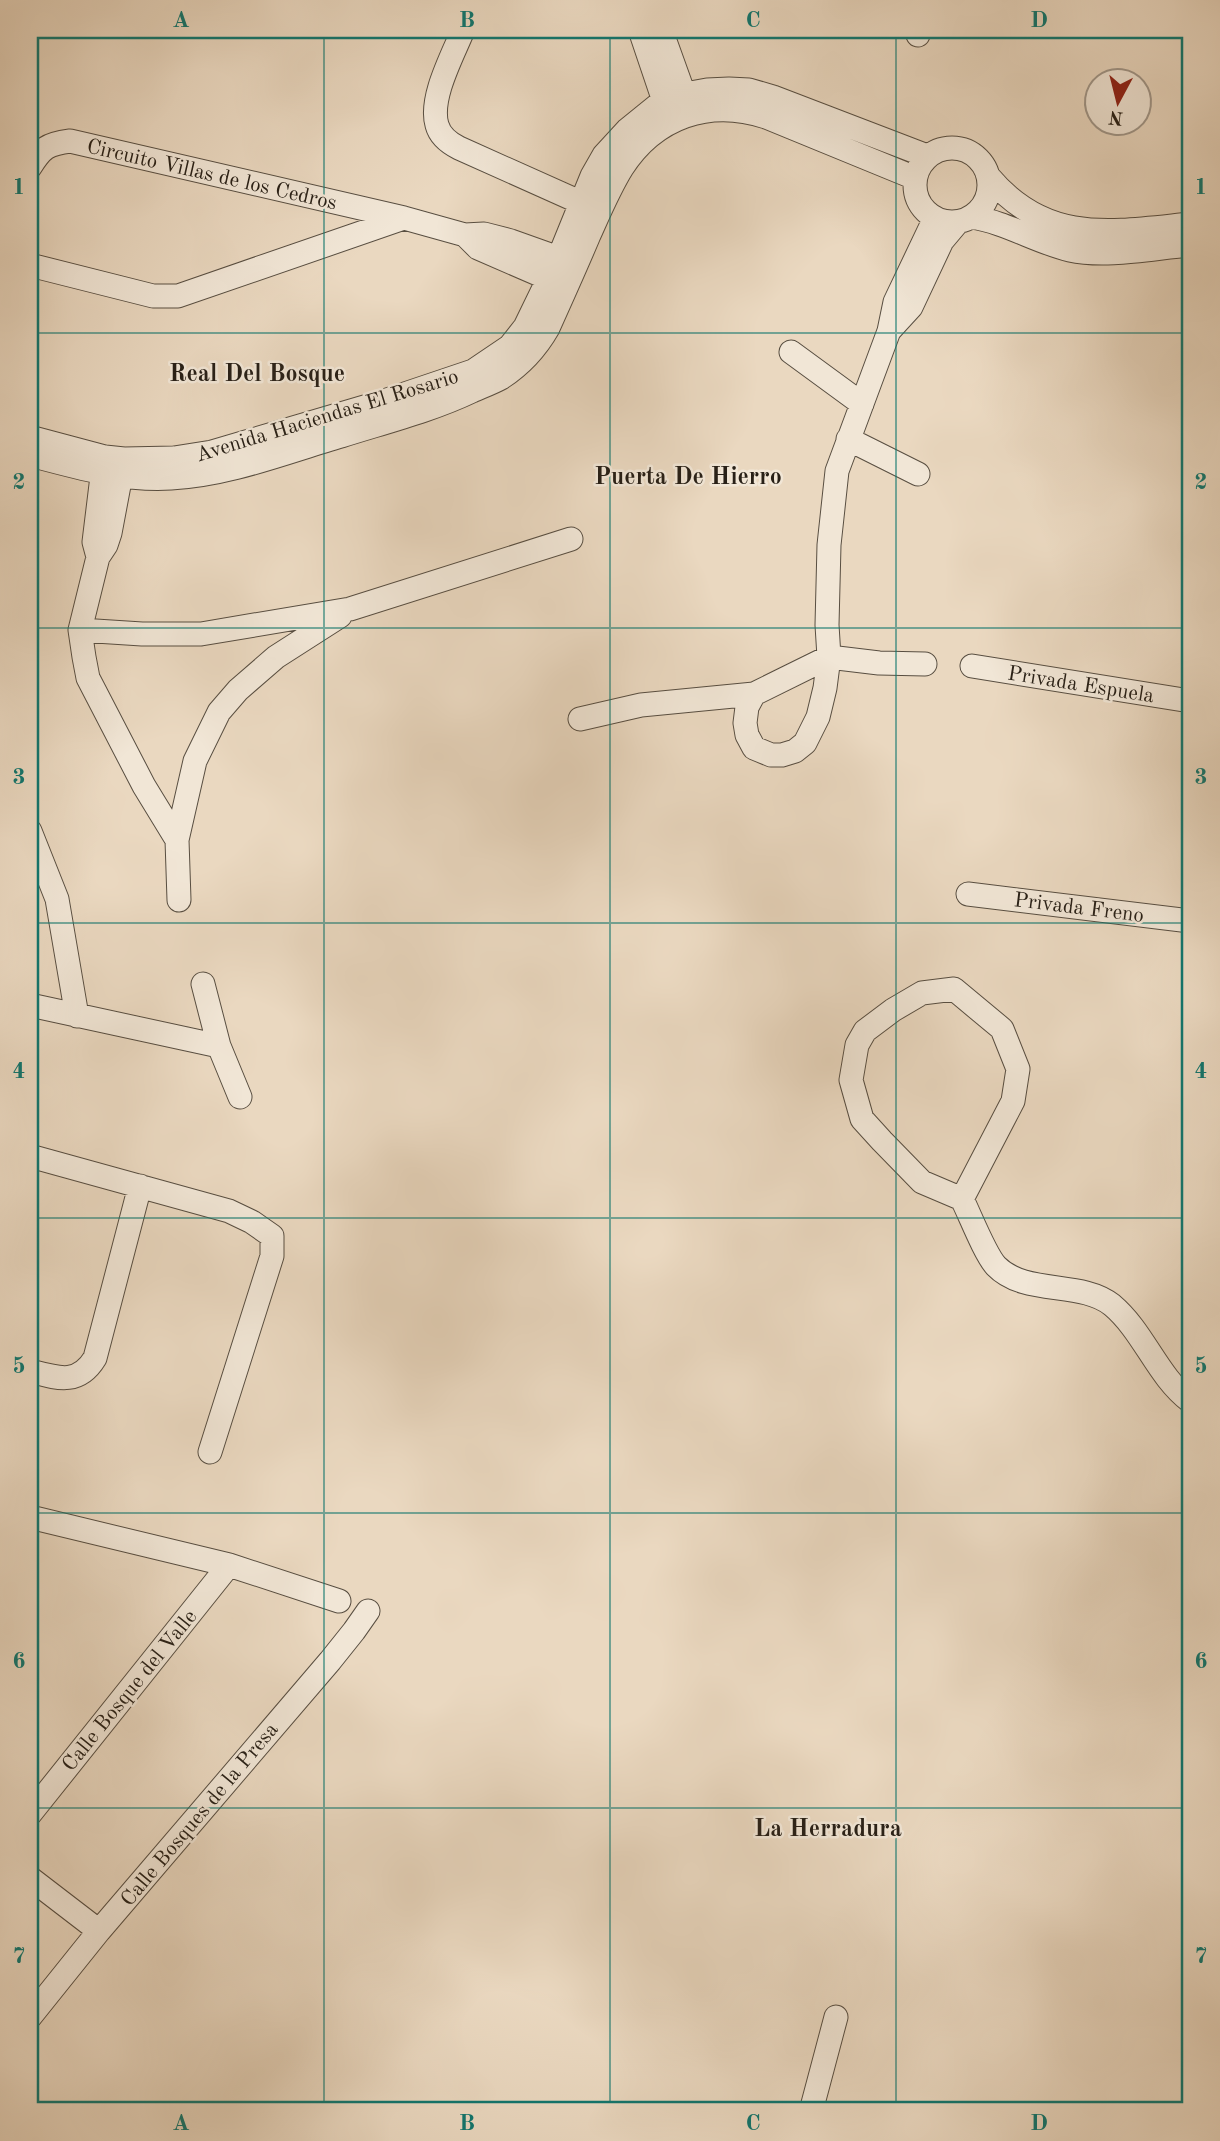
<svg xmlns="http://www.w3.org/2000/svg" width="1220" height="2141" font-family="'Old Standard TT',serif">
<style>
.lines{fill:none;stroke-linecap:round;stroke-linejoin:round}
.minor-casing{stroke:#584e41;stroke-width:25}
.minor{stroke:#f1e6d6;stroke-width:23}
.grid{fill:none;stroke:#0f766e;stroke-width:2;stroke-opacity:0.55}
.labels{text-anchor:middle;stroke-width:5;stroke-linejoin:round;paint-order:stroke}
.street-label{font-size:21px;fill:#282017;stroke:#f1e6d6}
.quarter-label{font-size:24px;font-weight:bold;fill:#282017;stroke:#f1e6d6}
.neatline{fill:none;stroke:#0f766e;stroke-width:2.5}
.grid-label{font-size:23px;text-anchor:middle;font-weight:bold;fill:#0f766e}
</style>
<rect width="100%" height="100%" fill="#ead8c0"/>
<filter id="stains"><feTurbulence type="fractalNoise" baseFrequency=".00286" numOctaves="4"/><feColorMatrix values="0 0 0 0 .2 0 0 0 0 .09 0 0 0 0 .02 0 0 0 .5 -.17"/></filter>
<radialGradient id="worn" r=".72"><stop offset=".6" stop-color="#630" stop-opacity="0"/><stop offset="1" stop-color="#630" stop-opacity=".3"/></radialGradient>
<g class="lines">
<g class="minor-casing">
<path id="minor" d="M463,30C453,55 429,98 437,125C440,136 449,143 459,148L593,208
M640,30L668,113
M661,30L689,108
M916,30L918,35
M915 185a37 37 0 1 1 74 0a37 37 0 1 1-74 0Z
M30,167C42,148 47,144 70,141L404,218L465,235L484,234L511,241L570,262
M989,177C1046,245 1111,232 1190,224
M971,217C1006,222 1036,242 1070,250C1106,258 1153,248 1190,245
M465,235L478,248L561,284
M30,265L153,296H178L404,218
M889,331L911,307L942,241L958,222
M791,352L862,404
M30,437L105,457L124,459L174,458L212,452L378,403L473,371L510,346L525,327L559,257L592,176L604,155L627,130L664,100L685,94L707,90L729,89L749,90L773,97L927,156
M848,439L918,474
M30,455C77,467 121,481 171,478C229,475 286,452 341,436C385,422 430,411 472,391C481,387 492,383 501,378C521,365 536,349 548,328C562,297 576,266 589,235C599,213 609,189 622,168C655,117 709,98 766,117L915,178
M123,464L110,533L106,545L98,557L80,630L84,657L88,678L144,786L177,840
M98,557L94,542L104,460
M80,630L142,634H201L350,609L571,539
M925,664L879,663L829,657L754,694L747,707L745,723L747,735L754,748L771,755H782L795,751L805,743L818,717L825,688L829,657L827,625L829,545L837,471L889,331L895,302L935,218
M972,666L1190,701
M580,719L641,705L754,694
M30,831L57,899L77,1016
M968,894L1190,921
M179,900L177,840L195,761L219,712L238,690L276,657L340,616
M203,984L219,1046L240,1097
M30,1005L219,1046
M30,1156L229,1211L252,1222L272,1236V1256L210,1452
M962,1199L1013,1101L1018,1069L1002,1029L954,989L922,993L893,1010L865,1031L857,1045L851,1080L862,1119L882,1141L922,1182L962,1199C970,1215 985,1254 996,1266C1025,1296 1081,1280 1112,1305C1144,1332 1157,1376 1190,1401
M30,1371C57,1378 78,1386 95,1358L140,1186
M30,1517L229,1565L339,1601
M30,1814L229,1565
M30,1878L99,1931
M30,2017L99,1931L330,1661L354,1631L368,1611
M811,2111L836,2017"/>
</g>
<use href="#minor" class="minor"/>
</g>
<path class="grid" d="M324,30V2111M610,30V2111M896,30V2111M30,333H1190M30,628H1190M30,923H1190M30,1218H1190M30,1513H1190M30,1808H1190"/>
<g class="labels">
<g class="street-label">
<text transform="translate(212 174) rotate(13)" y="7">Circuito Villas de los Cedros</text>
<text transform="translate(327 415) rotate(-17)" y="7">Avenida Haciendas El Rosario</text>
<text transform="translate(1081 684) rotate(9)" y="7">Privada Espuela</text>
<text transform="translate(1079 907) rotate(7)" y="7">Privada Freno</text>
<text transform="translate(129 1690) rotate(-51)" y="7">Calle Bosque del Valle</text>
<text transform="translate(199 1814) rotate(-50)" y="7">Calle Bosques de la Presa</text>
</g>
<g class="quarter-label">
<text x="257" y="381">Real Del Bosque</text>
<text x="688" y="484">Puerta De Hierro</text>
<text x="828" y="1836">La Herradura</text>
</g>
</g>
<rect width="1220" height="2141" fill="none" stroke="#ead8c0" stroke-width="77"/>
<g transform="translate(1118 102) rotate(187)"><circle r="33" fill="#f1e6d6" stroke="#a1978a" stroke-width="2"/>
<path d="M0-5L12 26L0 18L-12 26Z" fill="#8f2418"/>
<text y="-10" font-size="19" font-weight="bold" text-anchor="middle" fill="#282017">N</text>
</g>
<rect x="38" y="38" width="1144" height="2064" class="neatline"/>
<g class="grid-label">
<text x="181" y="27">A</text>
<text x="467" y="27">B</text>
<text x="753" y="27">C</text>
<text x="1039" y="27">D</text>
<text x="19" y="194">1</text>
<text x="1201" y="194">1</text>
<text x="19" y="489">2</text>
<text x="1201" y="489">2</text>
<text x="19" y="784">3</text>
<text x="1201" y="784">3</text>
<text x="19" y="1078">4</text>
<text x="1201" y="1078">4</text>
<text x="19" y="1373">5</text>
<text x="1201" y="1373">5</text>
<text x="19" y="1668">6</text>
<text x="1201" y="1668">6</text>
<text x="19" y="1963">7</text>
<text x="1201" y="1963">7</text>
<text x="181" y="2130">A</text>
<text x="467" y="2130">B</text>
<text x="753" y="2130">C</text>
<text x="1039" y="2130">D</text>
</g>
<rect width="100%" height="100%" filter="url(#stains)"/>
<rect width="100%" height="100%" fill="url(#worn)"/>
</svg>
